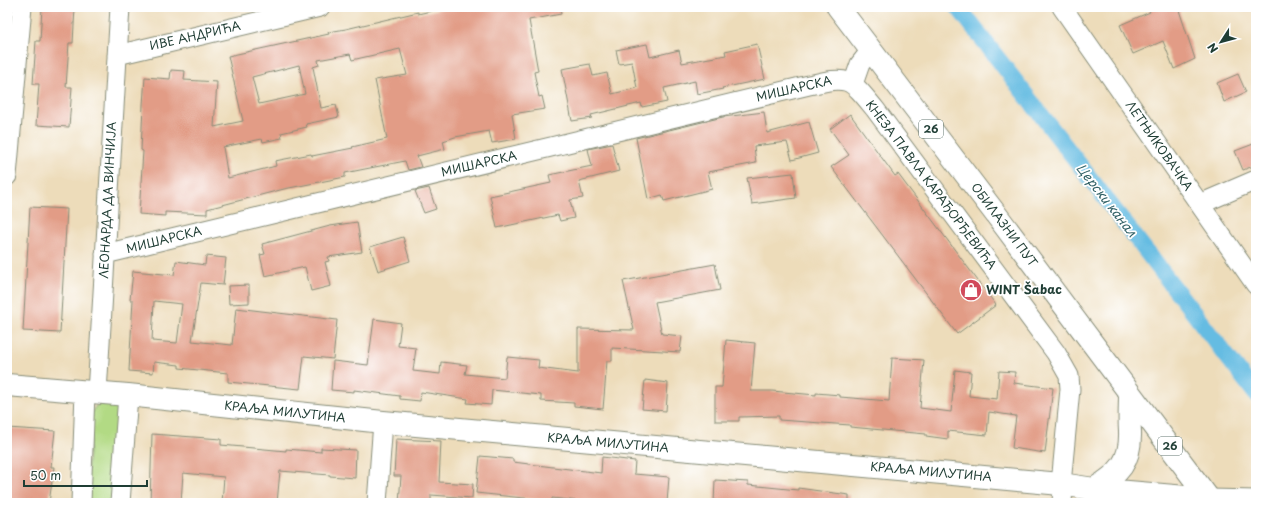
<svg xmlns="http://www.w3.org/2000/svg" width="1263" height="510" font-family="'Playpen Sans',sans-serif">
<style>
.green{fill:#b2da84;stroke:#688c5c}
.lines{fill:none;stroke-linecap:round;stroke-linejoin:round}
.canal{stroke:#65bce2;stroke-width:17}
.building{fill:#e29c86;fill-rule:evenodd}
.minor-casing{stroke:#868c77;stroke-width:21}
.major-casing{stroke:#868c77;stroke-width:24}
.minor{stroke:#fff;stroke-width:19}
.major{stroke:#fff;stroke-width:22}
.labels{text-anchor:middle;stroke-width:3.5;stroke-linejoin:round;paint-order:stroke}
.shield{fill:#fff;stroke:#627771;stroke-width:1}
.shield-label{font-size:11px;font-weight:bold;fill:#1f3d34}
.street-label{font-size:12px;fill:#1f3d34;stroke:#fff}
.poi-label{font-size:12px;font-weight:bold;fill:#1f3d34;stroke:#fff;text-anchor:start}
.water-label{font-size:13px;font-style:italic;fill:#346368;stroke:#fff}
</style>
<rect width="100%" height="100%" fill="#fff"/>
<filter id="ink" filterUnits="userSpaceOnUse"><feTurbulence type="fractalNoise" baseFrequency=".025" numOctaves="2"/><feDisplacementMap in="SourceGraphic" scale="8" xChannelSelector="R" yChannelSelector="G"/><feConvolveMatrix kernelMatrix="1 2 1 2 8 2 1 2 1" color-interpolation-filters="sRGB"/></filter>
<filter id="wash" filterUnits="userSpaceOnUse"><feTurbulence type="fractalNoise" baseFrequency=".012" numOctaves="4" result="noise"/><feDisplacementMap in="SourceGraphic" scale="16" xChannelSelector="R" yChannelSelector="G"/><feGaussianBlur stdDeviation="0.9" result="paint"/><feColorMatrix in="noise" values="0 0 0 0 0 0 0 0 0 0 0 0 0 0 0 0 0 1.4 0 .05"/><feComposite in="paint" operator="in"/></filter>
<g filter="url(#wash)">
<rect width="100%" height="100%" fill="#eddcba"/>
<path class="green" d="M100,403L114,404L120,409L115,503H85L92,412L95,407Z"/>
<g class="lines">
<path class="canal" d="M958,7L1256,394"/>
</g>
<g id="blocks">
<path class="building" d="M42,7H75L73,43H69L66,87H72L69,127L36,125L39,84H33L36,41H40Z
M448,7H560L561,14L529,20L538,71L534,72L539,97L542,96L545,109L512,114L516,139L492,143L489,131L455,137L443,141L445,149L417,156L421,167L408,170L405,161L345,173V177L284,189L207,209V214L165,212V216L139,214L143,151L141,150L143,105L145,77L170,79L171,70L185,71L184,80L217,82L214,127L243,121L228,56L329,34L328,32L346,29L418,12V14ZM400,49L407,75L375,80L387,139L352,147L353,148L312,156L311,154L275,161L276,166L228,178L223,147L262,139L263,142L282,138L281,133L307,127L306,124L339,117L336,105L321,108L313,67L319,65L318,60L350,54L352,60ZM299,65L305,94L259,104L252,77Z
M1147,7H1178L1195,59L1174,69L1163,41L1133,54L1120,25L1150,12Z
M647,44L650,57L679,50L682,63L726,55L725,51L757,44L765,79L722,88L723,89L697,94L695,81L664,88L667,102L642,107L641,103L591,115L592,118L572,121L562,69L590,64L593,76L607,73L612,94L637,88L632,62L619,64L616,50Z
M1238,74L1246,92L1224,102L1217,83Z
M764,112L767,133L809,122L818,153L792,160L787,142L754,146L756,163L708,172L712,189L664,201L662,195L648,199L636,138L723,117Z
M850,114L895,176L898,174L996,305L957,334L831,167L849,155L830,129Z
M1256,143V165L1243,170L1235,151Z
M612,144L619,171L579,181L583,198L570,200L574,218L560,221L558,215L497,228L490,196L551,183L549,175L592,166L588,149Z
M793,173L796,198L752,204L747,178Z
M429,188L436,209L424,213L415,191Z
M30,207L67,209L60,333L23,331Z
M357,222L362,252L328,257L329,261L325,262L331,286L311,291L305,267L265,276L260,255L265,254L262,244L330,226Z
M403,237L410,261L378,271L370,247Z
M206,256L226,258L223,285L201,283L192,341L232,345L236,308L337,320L333,359L304,356L300,389L228,382V373L179,368V365L154,362L153,373L129,371L133,300H130L133,271L174,275L176,261L205,265ZM154,301L182,304L177,343L152,341Z
M715,264L720,290L655,302L662,334L682,336L680,352L612,348V361H607L603,409L574,406V403L541,401V395L492,390L491,405L467,403L468,399L421,392L420,401L400,399V396L354,390V392L331,390L333,361L368,365L374,319L401,323L398,346L416,348L413,371L440,374L441,362L467,365L465,374L505,378L507,357L539,360L538,368L578,373V329L634,330L623,281Z
M249,285V303L229,304L228,286Z
M726,340L755,343L751,391H772L816,395V393L840,395V397L889,401L892,358L924,360L920,408L951,412L955,370L971,372L969,396L997,399L999,371L1015,372L1014,383L1053,388L1045,453L1012,448L1016,416L989,412L987,435L948,431V439L926,436V434L850,427V425L779,420V416L739,417V421H715V387H722Z
M645,380L668,383L666,411L642,409Z
M7,428L55,431L51,467H54L49,503H7Z
M152,434L221,439V445L286,451V449L321,452V448L356,450L355,478L330,476V475L280,471L277,503H222L224,477L183,473L181,503H150Z
M396,439L441,441L439,482L473,484L472,498L431,495V503H399L401,476H394Z
M480,456L513,459V462L601,473L602,457L635,461L634,474L669,477L667,503H595L552,498V501L476,493Z
M715,480L748,482V485L798,490V488L849,495V503H714Z"/>
</g>
</g>
<g filter="url(#ink)">
<use href="#blocks" fill-opacity="0" stroke="#868c77" stroke-width="1"/>
<g class="lines">
<g class="minor-casing">
<path id="minor" d="M1062,7L1256,285
M117,55L320,7
M853,84L860,64L871,50
M7,176L22,7
M1200,204L1256,180
M105,254L809,85C849,76 849,77 875,109L1056,353L1069,376L1070,389L1061,484
M97,393L120,7
M1209,499L1256,500
M81,503L85,392
M120,503L128,395
M377,503L383,422
M1062,503L1063,485"/>
</g>
<g class="major-casing">
<path id="major" d="M838,7L992,209L1212,503
M7,385L128,395L383,422L1061,484L1094,489L1209,499
M1094,489C1119,474 1131,462 1130,432C1129,419 1130,406 1130,394"/>
</g>
<use href="#minor" class="minor"/>
<use href="#major" class="major"/>
</g>
</g>
<defs>
<g id="shop-disc" transform="scale(1.15)"><circle r="9.5" fill="#d1495b" stroke="#fff"/><path d="M-5-2.5h2.3a2.7 3.5 0 0 1 5.4 0H5L5.5 6h-11ZM-1.5-2.5h3a1.5 2.3 0 0 0-3 0Z" fill="#fff"/></g>
</defs>
<g fill-rule="evenodd">
<use href="#shop-disc" x="971" y="290"/>
</g>
<g class="labels">
<g class="shield">
<rect x="919" y="120" width="24" height="18" rx="3"/>
<rect x="1158" y="437" width="24" height="18" rx="3"/>
</g>
<g class="shield-label">
<text x="931" y="133">26</text>
<text x="1170" y="450">26</text>
</g>
<g class="street-label">
<text transform="translate(195 36) rotate(-13)" y="4">ИВЕ АНДРИЋА</text>
<text transform="translate(794 89) rotate(-13)" y="4">МИШАРСКА</text>
<text transform="translate(1159 146) rotate(55)" y="4">ЛЕТЊИКОВАЧКА</text>
<text transform="translate(479 164) rotate(-13)" y="4">МИШАРСКА</text>
<text transform="translate(931 185) rotate(53)" y="4">КНЕЗА ПАВЛА КАРАЂОРЂЕВИЋА</text>
<text transform="translate(108 200) rotate(-87)" y="4">ЛЕОНАРДА ДА ВИНЧИЈА</text>
<text transform="translate(1004 225) rotate(53)" y="4">ОБИЛАЗНИ ПУТ</text>
<text transform="translate(164 240) rotate(-14)" y="4">МИШАРСКА</text>
<text transform="translate(285 412) rotate(6)" y="4">КРАЉА МИЛУТИНА</text>
<text transform="translate(608 443) rotate(5)" y="4">КРАЉА МИЛУТИНА</text>
<text transform="translate(931 472) rotate(5)" y="4">КРАЉА МИЛУТИНА</text>
</g>
<g class="poi-label">
<text x="986" y="294">WINT Šabac</text>
</g>
<g class="water-label">
<text transform="translate(1107 200) rotate(52)" y="5">Церски канал</text>
</g>
</g>
<rect width="1263" height="510" fill="none" stroke="#fff" stroke-width="24"/>
<g transform="translate(1221 42) rotate(234)" stroke="#ffffff" stroke-width="3" paint-order="stroke">
<path d="M0-3L7 15L0 10L-7 15Z" fill="#1f3d34"/>
<text y="-6" font-size="11" font-weight="bold" text-anchor="middle" fill="#1f3d34">N</text>
</g>
<path d="M24 480v6h123v-6" fill="none" stroke="#1f3d34" stroke-width="2"/>
<text x="30" y="480" font-size="12" fill="#1f3d34" stroke="#ffffff" stroke-width="3" paint-order="stroke">50 m</text>
</svg>
